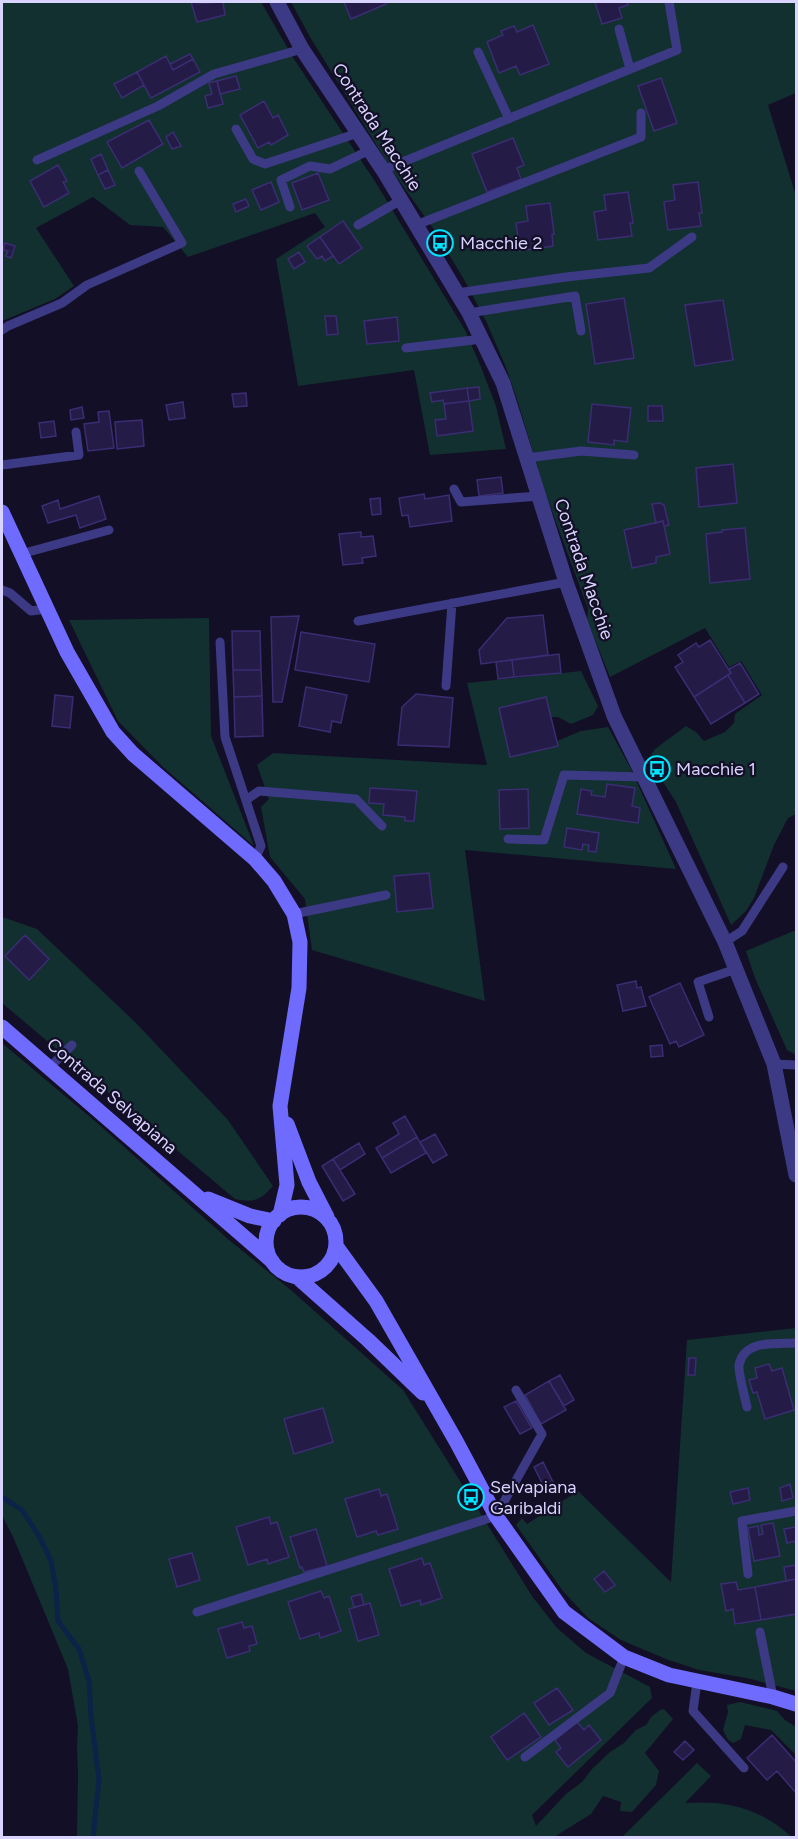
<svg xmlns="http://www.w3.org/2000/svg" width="798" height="1839" font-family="Figtree,sans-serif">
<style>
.green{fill:#12302f}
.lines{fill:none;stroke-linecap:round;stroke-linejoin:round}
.stream{stroke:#0c2248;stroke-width:5}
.building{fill:#241b47;stroke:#3b2d73;stroke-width:1.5}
.service{stroke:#3d3a85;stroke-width:9}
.minor{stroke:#3d3a85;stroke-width:15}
.secondary{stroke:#6f6bff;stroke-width:15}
.labels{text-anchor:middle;stroke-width:4.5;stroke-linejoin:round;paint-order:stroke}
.street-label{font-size:18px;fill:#d9d4ff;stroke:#130f26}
.poi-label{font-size:18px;fill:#d9d4ff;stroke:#130f26;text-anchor:start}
</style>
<rect width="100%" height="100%" fill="#130f26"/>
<path class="green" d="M2,2H261L294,59L376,183L465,330L481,367L496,406L506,449L430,455L414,370L298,386L276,259L325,227L315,213L188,257L163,227L130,225L93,197L36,228L74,286L55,299L2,321Z
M291,2H796V93L768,105L796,196V814L788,818L774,845L754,898L746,911L731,925L676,802L648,759L655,749L686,726L696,732L704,741L725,732L734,723L735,714L762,695L741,661L729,667L705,628L610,677L587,620L588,609L544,489L516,396L505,365L486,321L466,283L435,231L395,175L310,37Z
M209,618L211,736L254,846L163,767L118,721L69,620Z
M581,671L598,706L593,715L571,724L558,717H551L557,741L581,731L608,727L631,769L676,869L465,850L485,1001L312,950L305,899L270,857L261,807L269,799L257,765L273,753L487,765L467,683Z
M2,917L37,929L135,1022L228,1120L273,1186C261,1200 254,1203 235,1199L2,1003Z
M796,930V1055L787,1050L755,978L746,951Z
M2,1043L96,1122L229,1240L292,1291L403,1390L532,1596L557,1628L586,1653L650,1687L652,1698L532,1815L536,1826L566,1794L582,1782L592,1769L610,1752L624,1743L636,1730L646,1725L651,1717L660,1710L664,1709L673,1719L645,1753L659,1771L656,1785L632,1812L620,1811L621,1802L603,1796L591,1814L554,1837H77L78,1774L77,1746L78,1726L68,1669L14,1539L2,1515Z
M796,1328V1691L747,1678L699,1670L666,1659L621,1640L588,1618L563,1591L516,1525L522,1518L527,1524L578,1491L671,1582L687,1340Z
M740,1702L777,1711L785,1720L796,1727V1755L771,1730L745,1725L741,1739L733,1743L728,1740L723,1730L728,1712L727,1705Z
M697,1763L711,1776L685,1803C728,1800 759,1808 792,1837H622Z"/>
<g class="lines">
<path class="stream" d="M2,1497L22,1510L39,1536L51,1561L56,1589L58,1621L79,1649L89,1681L91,1717L99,1779L93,1838"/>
</g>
<path class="building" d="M191,2L202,3L223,2L225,15L197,22Z
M344,2H385L386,4L351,19Z
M595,2H627L628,5L619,8L622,18L602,24Z
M533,25L549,64L520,75L516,66L499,73L487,42L503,35L501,31L514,26L517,32Z
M190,54L193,59L173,70L170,64Z
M166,56L173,70L193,59L200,72L151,98L137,72Z
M137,72L144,85L122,98L114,84Z
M236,76L240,89L220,94L217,81Z
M661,78L677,123L654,131L638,86Z
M217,81L223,104L208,108L205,96L212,94L209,83Z
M264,101L273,118L278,115L288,135L271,145L269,142L258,148L240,115Z
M149,120L163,144L122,168L107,142Z
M173,132L181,146L172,149L166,137Z
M513,138L524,165L517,168L521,179L487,192L472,154Z
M101,154L108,170L98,175L91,159Z
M58,165L67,181L63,182L69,193L44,207L30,181Z
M108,170L115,185L105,189L98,175Z
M318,173L329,200L302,210L292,183Z
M271,182L279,202L261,210L252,190Z
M698,182L702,213H699L701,226L668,230L664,202L675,200L673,185Z
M628,192L633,223H630L632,236L598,240L594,212L606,210L604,195Z
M246,199L249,206L236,212L233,204Z
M550,203L554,234H552L553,246L520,251L516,223L528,221L526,206Z
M343,221L362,248L339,264L320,237Z
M320,237L333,256L325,261L322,256L317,259L307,246Z
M5,243L15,246L11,258L6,256L8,251L3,250Z
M299,252L305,262L294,269L288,259Z
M624,298L634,358L595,364L586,304Z
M723,300L733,360L695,366L685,305Z
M325,316H336L338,334L327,335Z
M397,317L399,341L367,344L364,321Z
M479,387L480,399L469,401L467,388Z
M467,388L469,401L444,404L443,400L432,402L430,393Z
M246,393L247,406L234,407L232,394Z
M469,401L473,431L437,436L435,420L446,419L444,404Z
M183,402L185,418L169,420L166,405Z
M592,404L631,408L627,442L614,440V445L588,442Z
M648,406H662L663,421H648Z
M82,407L84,418L71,420L70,410Z
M109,411L114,448L88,451L84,424L99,422L98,412Z
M142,420L144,446L117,449L115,422Z
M54,421L56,436L41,438L39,423Z
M733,464L737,503L699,507L696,468Z
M501,477L503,493L479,496L477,480Z
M424,494L425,499L449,495L452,521L410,527L408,515L402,516L399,498Z
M99,496L106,519L80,528L76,515L48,523L42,506L58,500L60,509Z
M380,498L381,514L372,515L370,499Z
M660,503L664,505L669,525L664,526L663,521L656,523L652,504Z
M663,521L670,554L656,557V563L632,568L624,530Z
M745,528L750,579L710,583L706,534L722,532V530Z
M361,532V537L373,536L376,556L362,558L363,563L343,565L339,534Z
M543,615L548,655L481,664L479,650L507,618Z
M299,616L282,702H273L271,617Z
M232,631H260L261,670H233Z
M301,632L375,644L369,682L295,670Z
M710,640L731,673L694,697L675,667L683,662L678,655L696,643L699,647Z
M559,654L561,673L514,677L512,660Z
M512,660L514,677L498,679L496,662Z
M740,663L759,694L745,703L728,675L731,673L729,669Z
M233,670H261L262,696L234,697Z
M728,675L745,703L711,724L694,697Z
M306,687L347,695L341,723L332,721L330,732L299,726Z
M416,694L453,698L449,747L398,745L402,707Z
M55,695L73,697L70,728L52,726Z
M262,696L263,736L235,737L234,697Z
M546,697L558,746L510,757L499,708Z
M607,784L635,788L632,806L640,808L638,823L577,814L581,789L592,791L591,795L605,797Z
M370,788L417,791L414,821H405V817L383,815L384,804L369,803Z
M528,789L529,828L500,829L499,790Z
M567,828L599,833L596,852L588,851L589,845L583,844L582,850L564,847Z
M429,873L433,908L397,912L394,876Z
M25,935L49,959L29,980L5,956Z
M636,981L637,988L641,987L646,1006L623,1011L617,985Z
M680,983L704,1035L679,1047L676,1041L670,1044L649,997Z
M662,1045L663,1056L651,1057L650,1046Z
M405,1116L417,1137L382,1158L376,1148L399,1134L393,1123Z
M435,1134L447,1155L433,1163L420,1142Z
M417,1137L426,1153L391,1173L382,1158Z
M359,1143L365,1154L340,1170L333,1159Z
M333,1159L355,1194L343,1201L322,1166Z
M689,1358H696L695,1375H688Z
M769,1364L772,1371L782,1368L794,1410L765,1419L757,1392L753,1393L749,1380L757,1378L755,1368Z
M560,1375L574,1400L564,1406L549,1381Z
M549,1381L566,1410L541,1424L525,1395Z
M516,1401L532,1428L520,1434L504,1407Z
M323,1408L333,1442L294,1454L284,1419Z
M543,1462L556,1488L547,1493L534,1467Z
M790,1484L793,1498L782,1501L780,1488Z
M748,1488L750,1500L733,1504L730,1492Z
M379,1489L381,1496L387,1494L398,1529L378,1535L376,1531L357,1537L345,1499Z
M269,1517L271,1524L277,1522L289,1557L268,1564L267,1559L248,1565L236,1527Z
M773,1523L780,1556L754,1561L748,1528L758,1526L759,1535L763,1534L761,1525Z
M796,1527V1541L787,1543L784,1529Z
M316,1529L327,1566L304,1572L302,1567L300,1568L290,1537Z
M192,1553L200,1580L177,1587L169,1559Z
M422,1558L424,1565L430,1563L442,1598L421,1605L420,1600L401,1606L389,1569Z
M796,1565V1579L786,1581L784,1567Z
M604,1571L615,1585L605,1592L594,1579Z
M796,1579V1614L761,1620L755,1587Z
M736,1582L738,1590L755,1587L761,1620L735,1624L733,1609L726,1611L721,1584Z
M321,1591L324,1598L329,1596L341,1631L320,1638L319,1633L300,1639L288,1602Z
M361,1594L364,1605L354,1607L351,1597Z
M370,1603L379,1635L358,1641L349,1609Z
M242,1622L244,1628L252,1626L257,1644L249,1646L250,1651L227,1658L218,1629Z
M557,1688L573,1710L549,1725L534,1703Z
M524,1713L541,1737L507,1760L491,1737Z
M577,1722L584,1730L589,1725L601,1740L568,1767L556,1752L561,1748L555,1740Z
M772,1735L796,1762V1793L777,1771L767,1780L747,1758Z
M685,1741L694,1750L683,1760L674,1752Z"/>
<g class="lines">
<path class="service" d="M619,29L630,69
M478,52L509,119
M236,129L253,159L265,164L358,133
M37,160L158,106L214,74L302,49
M383,170L677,50L669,2
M290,207L281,180L310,166L330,169L370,150
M358,225L401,200
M416,225L641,137V113
M457,293L566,277L649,268L692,237
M469,313L575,296L581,331
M2,330L8,326L62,303L87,285L182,243L139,171
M406,348L482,339
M527,458L581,451L634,455
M2,465L79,455L76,432
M454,489L461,502L539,496
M21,554L109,530
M2,590L10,593L31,611L47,609
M358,621L566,582
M220,642L225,737L261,846L255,859
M446,686L452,603
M246,800L259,791L356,799L382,826
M508,839L544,840L564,775L644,777
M294,914L386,895
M725,942L742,931L783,867
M709,1017L698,982L736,969
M774,1064L796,1065
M49,1068L72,1045
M747,1407C745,1398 738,1372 739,1365C744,1339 777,1344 796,1343
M748,1574L742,1521L796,1511
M197,1612L496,1516L542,1434L516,1390
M760,1632L773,1697
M697,1682L693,1711L744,1768
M525,1757L610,1693L624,1657"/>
<path class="minor" d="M277,2L302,49L383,170L469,313L503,383L566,582L614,716L725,942L774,1064L796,1175"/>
<path class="secondary" d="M2,512L67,652L113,732L133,754L255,859L274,881L294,914L300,942L299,988L280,1106L287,1185L280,1215
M2,1027L272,1261
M287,1124L309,1182L327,1217
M208,1199L250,1216L274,1221
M266 1242a35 35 0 1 1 70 0a35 35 0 1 1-70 0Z
M336,1246L376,1301L456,1441L496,1516L564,1612L624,1657L669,1675L773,1697L796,1704
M297,1277L368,1340L423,1393"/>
</g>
<defs>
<g id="bus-ring" transform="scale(1.35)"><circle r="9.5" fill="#130f26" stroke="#00e5ff" stroke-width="1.5"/><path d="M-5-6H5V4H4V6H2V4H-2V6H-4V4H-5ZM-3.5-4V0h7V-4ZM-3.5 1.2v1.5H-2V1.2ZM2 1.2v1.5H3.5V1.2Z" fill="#00e5ff"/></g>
</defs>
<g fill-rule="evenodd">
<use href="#bus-ring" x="440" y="243"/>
<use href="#bus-ring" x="657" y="769"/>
<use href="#bus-ring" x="471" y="1497"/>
</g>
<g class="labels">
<g class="street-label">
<text transform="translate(377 127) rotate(57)" y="6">Contrada Macchie</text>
<text transform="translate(584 569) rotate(71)" y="6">Contrada Macchie</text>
<text transform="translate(112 1096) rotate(41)" y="6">Contrada Selvapiana</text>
</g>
<g class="poi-label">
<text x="460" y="249">Macchie 2</text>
<text x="676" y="775">Macchie 1</text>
<text x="490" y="1493">Selvapiana<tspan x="490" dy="21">Garibaldi</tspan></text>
</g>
</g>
<rect width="798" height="1839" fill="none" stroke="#d9d4ff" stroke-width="6"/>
</svg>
